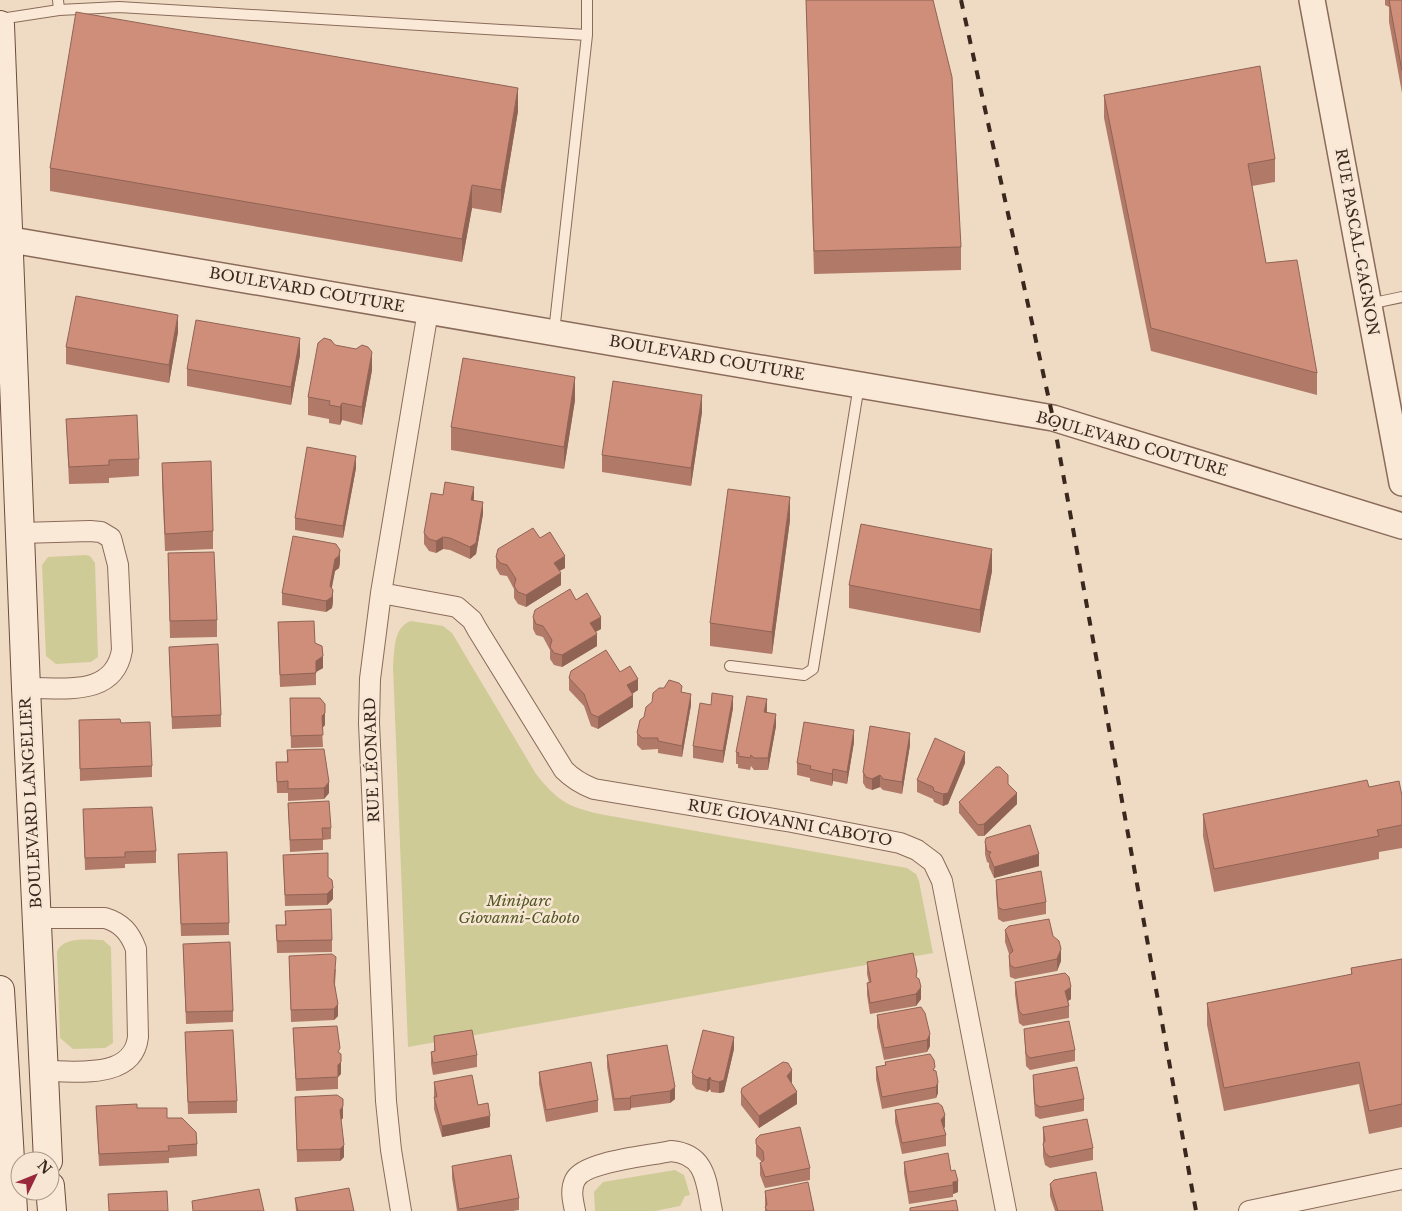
<svg xmlns="http://www.w3.org/2000/svg" width="1402" height="1211" font-family="'Libre Baskerville',serif">
<style>
.green{fill:#cecb97}
.lines{fill:none;stroke-linecap:round;stroke-linejoin:round}
.service-casing{stroke:#8a6b5a;stroke-width:12}
.minor-casing{stroke:#8a6b5a;stroke-width:22}
.tertiary-casing{stroke:#8a6b5a;stroke-width:28}
.secondary-casing{stroke:#6c4c3d;stroke-width:30}
.service{stroke:#fae9d7;stroke-width:10}
.minor{stroke:#fae9d7;stroke-width:20}
.tertiary{stroke:#fae9d7;stroke-width:25}
.secondary{stroke:#fae9d7;stroke-width:28}
.rail{stroke:#3a271e;stroke-width:4;stroke-dasharray:9 9;stroke-linecap:butt}
.wall{fill:#b17a68}
.shaded-wall{fill:#906355}
.building{fill:#ce8e79;stroke:#906355}
.labels{text-anchor:middle;stroke-width:5;stroke-linejoin:round;paint-order:stroke}
.street-label{font-size:15px;fill:#3a271e;stroke:#f6e6d3}
.park-label{font-size:15px;font-style:italic;fill:#525724;stroke:#f6e6d3}
</style>
<rect width="100%" height="100%" fill="#efdbc4"/>
<path class="green" d="M86,555L90,556L95,563L98,657L91,662L56,664L46,656L42,565L48,557Z
M411,621L443,626L452,633L536,774C558,802 570,808 605,815L907,868L916,874L919,881L933,953L408,1047L393,666C395,649 393,627 411,621Z
M103,940L111,947L113,1043L105,1048L73,1049L60,1038L57,952C63,936 89,940 103,940Z
M675,1170L684,1175L690,1195L685,1196L680,1206L655,1211H595L594,1192L603,1182Z"/>
<g class="lines">
<g class="service-casing">
<path id="service" d="M59,10L119,7L587,35V0
M0,19L59,10L58,0
M1369,304L1402,297
M554,332L587,35
M730,666L804,675L813,669L859,385"/>
</g>
<g class="minor-casing">
<path id="minor" d="M21,533L90,531L101,532L111,538L118,565L122,650C114,698 63,687 26,688
M381,593L457,607L472,620L477,629L564,770C573,779 581,784 594,789L792,822L900,843L917,850L933,862L942,881L1006,1211
M37,918H105C122,923 130,933 136,949L138,1037C133,1080 76,1071 43,1071
M401,1211L391,1150L386,1101L369,723L370,679L381,593L428,311
M575,1211C573,1201 570,1190 575,1180C584,1161 650,1156 671,1151C707,1154 706,1183 712,1211
M1249,1211L1402,1179"/>
</g>
<g class="tertiary-casing">
<path id="tertiary" d="M1312,0L1402,483
M0,238L1053,418L1402,526"/>
</g>
<g class="secondary-casing">
<path id="secondary" d="M0,25L26,688L48,1161
M0,990L13,1211
M50,1186L52,1211"/>
</g>
<use href="#service" class="service"/>
<use href="#minor" class="minor"/>
<use href="#tertiary" class="tertiary"/>
<use href="#secondary" class="secondary"/>
<path class="rail" d="M961,0L1053,418L1196,1211"/>
</g>
<path class="wall" d="M806,0H933L961,247V270L814,274Z
M1385,0H1402V93L1389,22V7L1385,5Z
M1104,95L1275,159V182L1252,186L1266,263L1317,373V395L1151,351L1104,118Z
M518,111L501,213L472,208L462,262L50,191V168Z
M178,332L169,383L66,364V347Z
M335,345L372,370L362,425L342,420L340,425L329,423V419L308,415V397Z
M300,355L291,405L187,386V369Z
M575,400L564,469L451,450V427Z
M702,412L691,486L602,472V455Z
M66,419L139,459V476L109,478V483L69,484Z
M162,463L213,531V549L165,551L162,480Z
M356,468L343,538L295,530V518Z
M474,500L483,514L476,554L470,559L450,550L443,549L436,553L429,551L424,544V533Z
M790,520L772,654L710,646V623Z
M540,538L565,568L559,571L561,585L526,607L518,604L514,598V589L507,576L500,575L496,568V557Z
M168,553L217,620V637L170,638Z
M340,562L339,568L335,571L331,588L333,601L332,608L326,612L282,605V593Z
M992,571L980,633L849,608V585Z
M576,600L601,629L595,632L597,646L562,667L554,665L550,659V650L543,637L536,635L533,629V617Z
M278,622L315,643L323,668L316,672V685L280,687Z
M169,647L221,715V727L172,729Z
M620,672L638,690L632,694L633,707L598,729L591,726L584,706L569,690V678Z
M682,692L691,705L682,757L658,753V749L642,750L637,745V733L644,717Z
M733,708L723,763L693,758V746Z
M290,709L325,725L322,728L323,747L291,748Z
M766,712L776,726L768,770H754L751,766L750,770L738,768V764H736V752Z
M79,720L121,723L152,766V777L80,781Z
M854,742L847,784L833,781L832,786L810,781V778L797,775V763Z
M910,745L902,794L883,790L880,787L872,790L866,788L863,783V772Z
M287,750L329,793L324,799L288,801V793H277L276,762H287Z
M965,763L948,804L943,806L934,802L933,799L917,792V780Z
M1008,784L1017,804L984,836H978L959,813V802Z
M1402,796V848L1379,852V859L1214,892L1203,836V814Z
M288,803L331,828V839L323,840V850L290,852Z
M83,809L156,851V863L125,864V868L85,870Z
M985,842L1039,866L994,878L989,867V863L987,862L985,854Z
M178,854L229,923V935L181,936Z
M283,855L328,877L333,899L327,905L285,906Z
M996,880L1046,902V914L1003,922L998,919L996,892Z
M285,911L332,940V952L277,953L276,925H285Z
M1005,930L1053,936L1061,961L1057,971L1015,979L1010,977L1009,966V954L1005,942Z
M183,944L233,1011V1022L186,1024Z
M289,956L336,969L335,985L338,1016L334,1020L291,1022Z
M1402,959V1127L1369,1134L1359,1084L1224,1111L1207,1025V1003L1351,975V968Z
M867,962L917,978L921,999L916,1006L870,1014L867,995V983H869L867,974Z
M1015,982L1071,999L1068,1001L1069,1006V1018L1023,1026L1019,1023L1015,994Z
M877,1015L930,1034V1046L927,1052L884,1060L877,1027Z
M293,1028L340,1054L341,1074L338,1076V1089L296,1091Z
M1024,1029L1075,1050V1061L1030,1070L1026,1066Z
M185,1032L237,1101V1113L188,1114Z
M434,1036L477,1055V1067L433,1075L431,1064V1052L434,1051Z
M667,1045L675,1099L670,1103L631,1108L630,1110L614,1111L607,1067V1055Z
M734,1049L724,1092L719,1093L711,1092L710,1089L707,1092L696,1089L692,1084V1073Z
M885,1062L935,1070L938,1093L936,1098L882,1109L876,1079V1067L885,1066Z
M539,1072L598,1100V1112L546,1122L539,1084Z
M1033,1075L1084,1099V1111L1040,1119L1035,1116L1033,1086Z
M434,1082L478,1105L490,1127L442,1137L434,1109Z
M792,1082L791,1083L797,1104L759,1128L741,1105V1093Z
M295,1097L343,1118L341,1120L344,1157L340,1161L297,1162Z
M96,1106L137,1108L167,1118L197,1144V1156L169,1158V1163L99,1166Z
M895,1110L945,1127L944,1128L946,1135V1146L902,1154L895,1122Z
M1043,1127L1093,1148V1160L1050,1168L1045,1165L1043,1156Z
M756,1139L810,1168V1180L765,1188L760,1175V1163L762,1162L756,1156Z
M904,1162L951,1171L958,1192L953,1194V1197L909,1204L904,1173Z
M452,1166L519,1198V1210L513,1211H457L452,1178Z
M1050,1184L1103,1211H1055L1050,1196Z
M765,1191L814,1211H765Z
M295,1198L354,1211H296Z"/>
<path class="shaded-wall" d="M518,88V111L501,213V190Z
M472,185V208L462,262V239Z
M178,315V332L169,383V365Z
M300,338V355L291,405V387Z
M372,352V370L362,425V407Z
M575,377V400L564,469V447Z
M702,395V412L691,486V468Z
M342,403V420L340,425V407Z
M356,456V468L343,538V526Z
M474,487V499L471,512V500Z
M790,497V520L772,654V632Z
M483,502V514L476,554L470,559V547Z
M443,537V549L436,553V541Z
M992,549V571L980,633V610Z
M340,550V562L339,568L335,571L330,598V586L335,559Z
M565,556V568L554,574V563Z
M561,573V585L526,607V595Z
M333,590V601L332,608L326,612V601Z
M601,617V629L590,635V623Z
M597,634V646L562,667V655Z
M323,656V668L316,672V661Z
M638,679V690L627,697V685Z
M691,694V705L682,757V746Z
M633,695V707L598,729V717Z
M733,696V708L723,763V751Z
M767,699V711L764,724V712Z
M325,713V725L322,728V716Z
M776,714V726L768,770V758Z
M854,730V742L847,784V772Z
M910,733V745L902,794V782Z
M965,752V763L948,804L943,806V794Z
M833,769V781L832,786V774Z
M880,775V787L872,790V779Z
M329,782V793L324,799V788Z
M1017,793V804L984,836V824Z
M1039,854V866L994,878V867Z
M333,888V899L327,905V894Z
M1061,949V961L1057,971V959Z
M921,987V999L916,1006V994Z
M1071,987V999L1065,1003V991Z
M338,1004V1016L334,1020V1009Z
M930,1034V1046L927,1052V1040Z
M734,1037V1049L724,1092L719,1093V1082Z
M341,1062V1074L338,1077V1065Z
M792,1070V1082L787,1088V1076Z
M710,1077V1089L707,1092V1080Z
M938,1082V1093L936,1098V1087Z
M675,1087V1099L670,1103V1091Z
M797,1092V1104L759,1128V1116Z
M631,1096V1108L630,1110V1098Z
M343,1106V1118L340,1121V1110Z
M945,1115V1127L941,1131V1120Z
M490,1116V1127L442,1137V1126Z
M344,1145V1157L340,1161V1149Z
M958,1181V1192L953,1194V1182Z"/>
<path class="building" d="M806,0H933L952,77L961,247L814,251Z
M1389,0H1402V71Z
M76,12L518,88L501,190L472,185L462,239L50,168Z
M1260,66L1275,159L1248,164L1266,263L1297,260L1317,373L1151,328L1104,95Z
M76,296L178,315L169,365L66,347Z
M196,320L300,338L291,387L187,369Z
M324,338L331,340L335,345L356,349L362,345L368,347L372,352L362,407L342,403L340,407L329,405L330,401L308,397L318,343Z
M463,358L575,377L564,447L451,427Z
M613,381L702,395L691,468L602,455Z
M137,415L139,459L109,460V465L69,467L66,419Z
M307,447L356,456L343,526L295,518Z
M211,461L213,531L165,534L162,463Z
M445,482L474,487L471,500L483,502L476,543L470,547L450,538L443,537L436,541L429,539L424,533L431,493L443,495Z
M728,489L790,497L772,632L710,623Z
M861,524L992,549L980,610L849,585Z
M533,528L540,538L550,532L565,556L554,563L561,573L526,595L518,592L514,586L516,579L507,565L500,563L496,557L498,549Z
M293,536L336,544L340,550L339,556L335,559L330,586L333,590L332,597L326,601L282,593Z
M214,552L217,620L170,621L168,553Z
M570,589L576,600L587,593L601,617L590,623L597,634L562,655L554,653L550,647L552,640L543,626L536,624L533,617L535,610Z
M314,621L315,643L322,646L323,656L316,661V673L280,675L278,622Z
M218,644L221,715L172,717L169,647Z
M606,650L620,672L630,666L638,679L627,685L633,695L598,717L591,714L584,694L569,678L571,671Z
M669,680L679,683L682,686L681,692L691,694L682,746L658,741V738H642L637,733L640,720L644,717L646,707L652,702L653,693L659,688H664Z
M712,693L733,696L723,751L693,746L700,703L711,705Z
M747,696L767,699L764,712L776,714L768,758H754L751,755L750,758L738,756L739,753L736,752Z
M290,698H320L325,704V713L322,716L323,735L291,736Z
M120,719L121,723L150,722L152,766L80,769L79,720Z
M804,722L854,730L847,772L833,769L832,774L810,769L811,766L797,763Z
M870,726L910,733L902,782L883,779L880,775L872,779L866,777L863,772Z
M935,738L965,752L948,793L943,794L934,791L933,787L917,780Z
M324,749L329,782L324,788L288,789V781L277,782L276,762H288L287,750Z
M996,767H1000L1008,775V784L1017,793L984,824L978,825L959,802Z
M1367,780L1369,787L1399,781L1402,796V825L1377,830L1379,836L1214,869L1203,814Z
M329,801L331,828H322L323,839L290,840L288,803Z
M152,807L156,851L125,852V857L85,858L83,809Z
M1030,825L1039,854L994,867L989,855L991,852L987,851L985,842L986,838Z
M227,852L229,923L181,924L178,854Z
M328,853V877L332,880L333,888L327,894L285,895L283,855Z
M1041,871L1046,902L1003,910L998,907L996,880Z
M331,909L332,940L277,941L276,925H286L285,911Z
M1049,919L1053,936L1059,941L1061,949L1057,959L1015,968L1010,965L1009,955L1013,951L1005,930L1009,926Z
M230,942L233,1011L186,1012L183,944Z
M913,953L917,971L916,977L919,979L921,987L916,994L870,1003L867,983L871,982L867,962Z
M332,954L336,957L334,982L338,1004L334,1009L291,1010L289,956Z
M1402,959V1104L1369,1111L1359,1062L1224,1088L1207,1003L1352,974L1351,968Z
M1065,973L1069,977L1071,987L1065,991L1069,1006L1023,1015L1019,1011L1015,982Z
M921,1007L925,1013L930,1034L927,1040L884,1048L877,1015Z
M1069,1021L1075,1050L1030,1058L1026,1054L1024,1029Z
M337,1026L340,1048L338,1052L341,1054V1062L338,1065V1077L296,1079L293,1028Z
M233,1030L237,1101L188,1102L185,1032Z
M472,1030L477,1055L433,1063L431,1052L435,1051L434,1036Z
M703,1030L734,1037L724,1080L719,1082L711,1080L710,1077L707,1080L696,1077L692,1073Z
M667,1045L675,1087L670,1091L631,1096L630,1098L614,1099L607,1055Z
M930,1054L934,1060L935,1067L933,1070L936,1071L938,1082L936,1087L882,1097L876,1067L886,1065L885,1062Z
M591,1062L598,1100L546,1110L539,1072Z
M783,1062L788,1063L792,1070L787,1076L797,1092L759,1116L741,1093L742,1088Z
M1077,1067L1084,1099L1040,1107L1035,1104L1033,1075Z
M472,1075L478,1105L488,1103L490,1116L442,1126L434,1097H437L434,1082Z
M337,1095L343,1099V1106L340,1110L344,1145L340,1149L297,1150L295,1097Z
M938,1103L942,1106L945,1115L941,1120L946,1135L902,1143L895,1110Z
M137,1104V1108H167V1118H182L196,1132L197,1144L168,1146L169,1151L99,1154L96,1106Z
M1087,1119L1093,1148L1050,1157L1045,1153L1043,1144L1045,1141L1043,1127Z
M800,1127L810,1168L765,1177L760,1163L764,1160L763,1151L756,1144V1139L760,1135Z
M948,1153L951,1171L955,1170L958,1181L953,1182V1185L909,1192L904,1162Z
M511,1155L519,1198L459,1209L452,1166Z
M1096,1172L1103,1211H1058L1057,1208L1050,1184L1054,1180Z
M808,1182L814,1211H767L765,1207L767,1205L765,1191Z
M349,1188L354,1211H298L295,1198Z
M259,1189L264,1211H193L192,1201Z
M167,1191L168,1211H109L108,1194Z
M956,1200L958,1211H910V1208Z"/>
<g class="labels">
<g class="street-label">
<text transform="translate(1357 242) rotate(80)" y="5">RUE PASCAL-GAGNON</text>
<text transform="translate(307 290) rotate(10)" y="5">BOULEVARD COUTURE</text>
<text transform="translate(707 358) rotate(10)" y="5">BOULEVARD COUTURE</text>
<text transform="translate(1132 444) rotate(16)" y="5">BOULEVARD COUTURE</text>
<text transform="translate(372 760) rotate(-92)" y="5">RUE LÉONARD</text>
<text transform="translate(31 803) rotate(-93)" y="5">BOULEVARD LANGELIER</text>
<text transform="translate(790 823) rotate(10)" y="5">RUE GIOVANNI CABOTO</text>
</g>
<g class="park-label">
<text x="519" y="906">Miniparc<tspan x="519" dy="17">Giovanni-Caboto</tspan></text>
</g>
</g>
<g transform="translate(35 1176) rotate(47)"><circle r="24" fill="#f6e6d3" stroke="#ab9a8b"/>
<path d="M0-4L9 19L0 12L-9 19Z" fill="#9a283d"/>
<text y="-8" font-size="14" font-weight="bold" text-anchor="middle" fill="#3a271e">N</text>
</g>
</svg>
